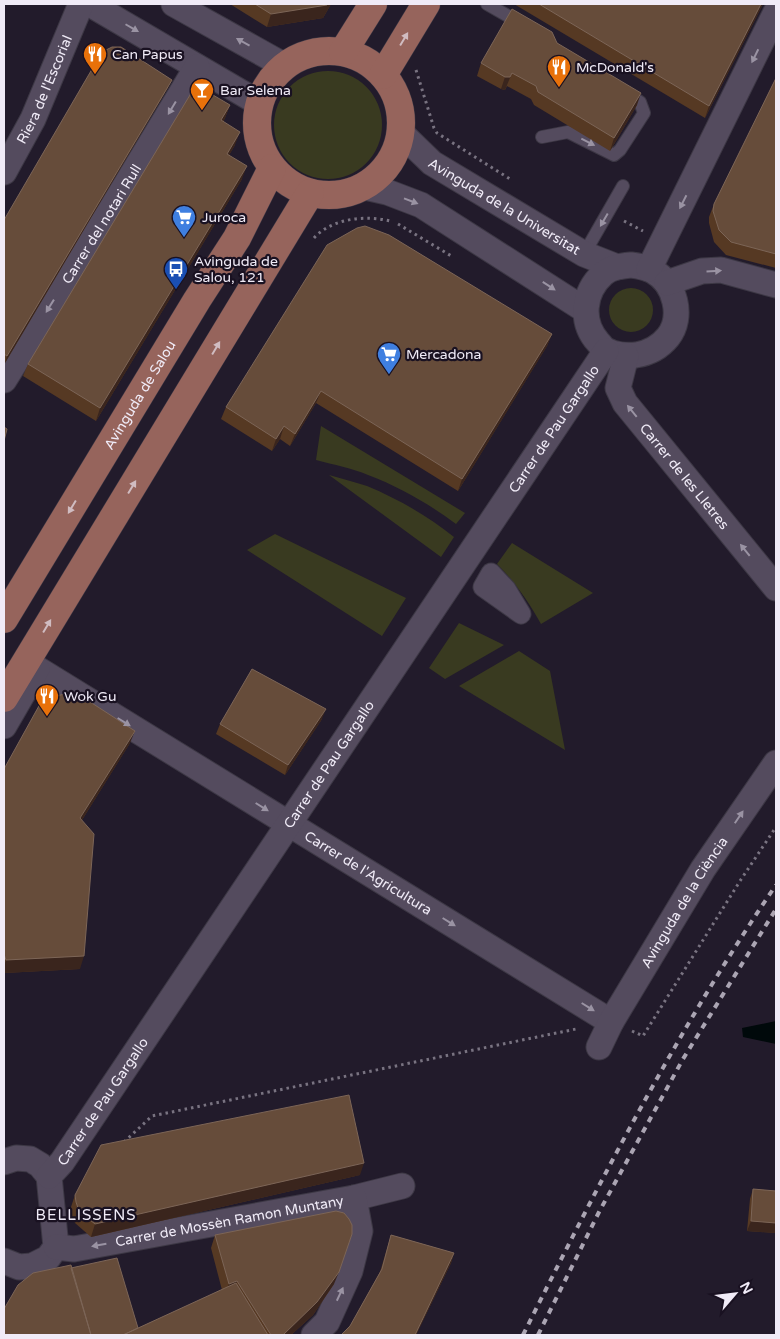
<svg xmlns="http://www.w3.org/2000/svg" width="780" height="1339" font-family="'Varela Round',sans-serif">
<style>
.green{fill:#393a20}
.water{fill:#00090b}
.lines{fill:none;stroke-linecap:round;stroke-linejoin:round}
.service-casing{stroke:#3d3845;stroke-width:14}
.pedestrian-casing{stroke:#3d3845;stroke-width:21}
.minor-casing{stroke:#3d3845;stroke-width:27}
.primary-casing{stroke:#3d3845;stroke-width:29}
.path{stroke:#797381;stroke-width:3;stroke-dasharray:2.5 4;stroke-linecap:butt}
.service{stroke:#544b5e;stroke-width:12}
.pedestrian{stroke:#544b5e;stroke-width:19}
.minor{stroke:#544b5e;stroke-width:25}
.primary{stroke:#96645c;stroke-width:28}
.rail{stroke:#aba5b3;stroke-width:4;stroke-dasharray:6 6;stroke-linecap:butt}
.wall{fill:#563923}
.shaded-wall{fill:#3a251d}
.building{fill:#664c3a;stroke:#7c6557}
.oneway{fill:#9a93a3}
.oneway2{fill:#d0bcc1}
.labels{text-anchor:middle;stroke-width:4.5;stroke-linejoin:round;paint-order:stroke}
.poi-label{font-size:14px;fill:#f0ebf7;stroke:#191121;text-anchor:start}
.street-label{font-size:14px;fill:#f0ebf7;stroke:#191121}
.neighbourhood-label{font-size:15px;letter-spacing:1px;fill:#f0ebf7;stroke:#191121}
</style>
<rect width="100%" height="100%" fill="#221b2b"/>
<path class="green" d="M274 125a54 54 0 1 1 108 0a54 54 0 1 1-108 0Z
M609 310a22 22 0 1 1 44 0a22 22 0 1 1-44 0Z
M321,426L465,513L456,524C429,504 400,487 368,475C352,468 334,465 316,460Z
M329,475C342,479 355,482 367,486C398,499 428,516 454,537L441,557Z
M275,534L406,598L382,636L247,550Z
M512,543L593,593L541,624C528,601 515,582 497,564Z
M459,623L504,645L445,679L429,668Z
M519,651L550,671L565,750L459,686Z"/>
<path class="water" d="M776,1021V1044L743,1037L742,1028Z"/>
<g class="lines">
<g class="service-casing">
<path id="service" d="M487,4L522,24
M542,137L568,132L614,155L620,150L644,113L640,102L624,92
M584,254L623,186"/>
</g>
<g class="pedestrian-casing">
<path id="pedestrian" d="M491,573L506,589L521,614L483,587Z"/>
</g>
<g class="minor-casing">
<g id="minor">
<path d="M90,4L259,103"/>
<path d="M174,4L285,66"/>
<path id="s1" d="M402,134L432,163L584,254L617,267"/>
<path id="s2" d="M4,172L33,119L81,4"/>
<path d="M365,187L387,192L421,205L585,310"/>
<path d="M631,265C639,266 646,267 653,271C675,283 684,317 668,337C659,348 649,353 636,355C627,356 614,355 606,350C603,349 600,344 598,342C580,322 583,292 603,274C611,267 621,266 631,265Z"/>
<path d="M649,269L776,12"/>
<path d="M667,283L702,271L721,270L776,285"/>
<path id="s3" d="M626,356L618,388L625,403L776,588"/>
<path id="s4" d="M4,380L110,211L197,67"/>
<path id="s5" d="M26,662L611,1022"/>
<path d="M4,726L37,669"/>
<path id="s6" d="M599,1047L611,1022L703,869L776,763"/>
<path d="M4,1162L16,1158L30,1159L40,1165L49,1176L56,1247L48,1258L32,1266L19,1267L4,1261"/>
<path id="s7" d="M49,1176L62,1162L606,351"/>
<path id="s8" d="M56,1247L74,1249L354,1198L402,1186"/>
<path d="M314,1335L327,1322L350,1271L360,1231L354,1198"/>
</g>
</g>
<g class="primary-casing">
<g id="primary">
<circle cx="329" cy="123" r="72"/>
<path d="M343,52L373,4"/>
<path d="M383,75L426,4"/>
<path id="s9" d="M4,619L197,300L237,238L272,168"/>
<path d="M4,698L310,193"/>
</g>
</g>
<path class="path" d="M416,70L434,128L437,133L510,179
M624,221L643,231
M398,224L453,257
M314,238C332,218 366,215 390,221
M632,1031L643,1036L740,881L776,827
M124,1142L152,1116L576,1029"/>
<use href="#service" class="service"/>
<use href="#pedestrian" class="pedestrian"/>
<use href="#minor" class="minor"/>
<use href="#primary" class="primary"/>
<path class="rail" d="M523,1335C600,1181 679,1027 776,885
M538,1335L599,1212L683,1059L776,909"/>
</g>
<path class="wall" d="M230,4H331L323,18L267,27Z
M514,4H763L705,118Z
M557,43L637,105L610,151L534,105L531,99L507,86L505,90L501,89L477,76L481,63Z
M776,78V268L726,255L714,242L709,223V217L714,204Z
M169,86L5,363L4,362V220Z
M230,105L225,118L223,122L235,145L229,155L242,179L96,421L23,376L28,364Z
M552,334L547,346L458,491L316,403L290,446L280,439L272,451L221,419L226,407Z
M322,719L285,775L216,734L220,724Z
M130,743L82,820L80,969L4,973V769Z
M360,1175L91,1237L75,1223L71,1214V1207L75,1195Z
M753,1189L776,1191V1233L747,1231L750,1199Z
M215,1235L334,1284L313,1315L291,1335H4L71,1268L138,1328L222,1290L211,1248Z
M391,1235L454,1253L451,1263L416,1335H341L350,1326L380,1272Z"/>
<path class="shaded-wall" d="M328,4H331L323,18L267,27L271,14Z
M761,4H763L705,118L709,106Z
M512,73L505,90L501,89L505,77Z
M172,80L169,86L5,363L7,356Z
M641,93L637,105L610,151L614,138Z
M230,105L225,118L216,133L221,120Z
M240,132L235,145L222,167L227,154Z
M247,166L242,179L96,421L100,408Z
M552,334L547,346L458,491L462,479Z
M321,391L316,403L290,446L295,434Z
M284,426L280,439L272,451L276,439Z
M326,709L322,719L285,775L288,765Z
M135,731L130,743L75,831L80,818Z
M84,956L80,969L4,973V966L6,960Z
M364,1163L360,1175L91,1237L95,1224Z
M751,1221L776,1223V1233L747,1231Z
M454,1253L451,1263L416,1335H415Z
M339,1272L334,1284L313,1315L291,1335H283Z
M237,1281L233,1293L224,1297L229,1284Z"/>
<path class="building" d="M255,4H328L327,5L271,14Z
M539,4H761L709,106Z
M512,9L552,32L557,43L641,93L614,138L538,92L536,86L512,73L510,77H505L481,63Z
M112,47H121L172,80L7,356L4,354V220L102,52Z
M776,78V254L731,242L719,230L713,211L714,204Z
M196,85L230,105L221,120L240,132L227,154L247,166L100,408L28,364Z
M365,226L389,235L552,334L462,479L321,391L295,434L284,426L276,439L226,407L327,245L357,228Z
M4,427L7,429L4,441Z
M252,669L326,709L288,765L220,724Z
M68,693L81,696L135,731L80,818L94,834L84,956L6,960L4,954V769L40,704L46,699Z
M349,1095L364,1163L95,1224L79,1211L76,1202L75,1195L101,1145Z
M753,1189L776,1191V1223L751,1221Z
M336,1211L344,1213L349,1219L352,1225V1234L339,1272L317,1302L283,1335H271L237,1281L229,1284L215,1235Z
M391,1235L454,1253L415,1335H341L350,1326L382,1269Z
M117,1258L138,1328L123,1335H91L71,1268Z
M71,1265L91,1335H4V1309L18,1285L33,1273Z
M236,1283L268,1335H123Z"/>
<defs><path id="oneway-solid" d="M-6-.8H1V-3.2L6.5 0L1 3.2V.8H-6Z" transform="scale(1.25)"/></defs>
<g class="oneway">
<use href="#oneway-solid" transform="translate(132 28) rotate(30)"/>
<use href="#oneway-solid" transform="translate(243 42) rotate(-151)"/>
<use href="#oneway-solid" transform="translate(755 56) rotate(116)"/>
<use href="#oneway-solid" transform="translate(172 108) rotate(121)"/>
<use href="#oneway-solid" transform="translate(588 142) rotate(27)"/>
<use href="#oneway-solid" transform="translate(411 201) rotate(21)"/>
<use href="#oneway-solid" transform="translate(683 202) rotate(117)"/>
<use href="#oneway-solid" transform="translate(604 220) rotate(120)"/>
<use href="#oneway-solid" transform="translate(714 271) rotate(-3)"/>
<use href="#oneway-solid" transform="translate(549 286) rotate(33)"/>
<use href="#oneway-solid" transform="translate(50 306) rotate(122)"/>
<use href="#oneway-solid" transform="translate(632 411) rotate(-129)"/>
<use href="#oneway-solid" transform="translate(745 550) rotate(-129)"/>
<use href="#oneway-solid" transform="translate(124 722) rotate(32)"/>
<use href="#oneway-solid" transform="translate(262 807) rotate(32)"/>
<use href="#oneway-solid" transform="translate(739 817) rotate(-56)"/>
<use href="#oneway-solid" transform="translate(449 922) rotate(32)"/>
<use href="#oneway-solid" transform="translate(588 1007) rotate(32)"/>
<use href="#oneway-solid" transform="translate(99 1245) rotate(170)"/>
<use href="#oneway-solid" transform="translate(340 1294) rotate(-65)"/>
</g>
<g class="oneway2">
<use href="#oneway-solid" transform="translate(404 39) rotate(-59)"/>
<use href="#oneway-solid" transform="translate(216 348) rotate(-59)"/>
<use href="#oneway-solid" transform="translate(132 487) rotate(-59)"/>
<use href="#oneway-solid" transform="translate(72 507) rotate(121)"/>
<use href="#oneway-solid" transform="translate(47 626) rotate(-59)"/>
</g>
<defs>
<g id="restaurant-pin" transform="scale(1.25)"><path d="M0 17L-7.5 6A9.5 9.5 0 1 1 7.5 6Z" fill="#e8710a" stroke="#191121"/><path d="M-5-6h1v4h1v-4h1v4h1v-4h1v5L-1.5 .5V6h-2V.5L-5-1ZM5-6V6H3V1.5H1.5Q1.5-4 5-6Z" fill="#fff"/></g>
<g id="bar-pin" transform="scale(1.25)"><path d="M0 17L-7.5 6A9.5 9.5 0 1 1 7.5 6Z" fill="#e8710a" stroke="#191121"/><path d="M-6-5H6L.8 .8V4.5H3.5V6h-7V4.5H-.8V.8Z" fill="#fff"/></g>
<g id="supermarket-pin" transform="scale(1.25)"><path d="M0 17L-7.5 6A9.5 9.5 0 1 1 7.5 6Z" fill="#3f7fe0" stroke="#191121"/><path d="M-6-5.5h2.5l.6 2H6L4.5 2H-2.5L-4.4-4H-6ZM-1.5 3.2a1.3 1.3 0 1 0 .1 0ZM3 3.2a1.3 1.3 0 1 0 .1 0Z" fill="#fff"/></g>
<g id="bus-pin" transform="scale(1.25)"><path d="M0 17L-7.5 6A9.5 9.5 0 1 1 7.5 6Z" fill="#1a4fb4" stroke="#191121"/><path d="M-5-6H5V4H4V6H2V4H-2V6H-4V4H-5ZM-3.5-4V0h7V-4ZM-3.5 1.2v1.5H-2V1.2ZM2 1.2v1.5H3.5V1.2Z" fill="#fff"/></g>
</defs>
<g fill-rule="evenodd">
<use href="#restaurant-pin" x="95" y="54"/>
<use href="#restaurant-pin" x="559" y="67"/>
<use href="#bar-pin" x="202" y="90"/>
<use href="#supermarket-pin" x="184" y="217"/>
<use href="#bus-pin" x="176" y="269"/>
<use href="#supermarket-pin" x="389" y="354"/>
<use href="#restaurant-pin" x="47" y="696"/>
</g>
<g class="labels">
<g class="poi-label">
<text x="112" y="59">Can Papus</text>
<text x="576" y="72">McDonald's</text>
<text x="220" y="95">Bar Selena</text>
<text x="202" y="222">Juroca</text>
<text x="194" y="266">Avinguda de<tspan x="194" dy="16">Salou, 121</tspan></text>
<text x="406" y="359">Mercadona</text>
<text x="64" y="701">Wok Gu</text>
</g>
<g class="street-label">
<text dy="5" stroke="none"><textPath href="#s2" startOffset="92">Riera de l'Escorial</textPath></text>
<text dy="5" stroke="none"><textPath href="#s1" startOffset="126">Avinguda de la Universitat</textPath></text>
<text dy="5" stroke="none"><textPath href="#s4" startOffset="184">Carrer del notari Rull</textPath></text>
<text dy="5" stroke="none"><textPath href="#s9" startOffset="262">Avinguda de Salou</textPath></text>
<text dy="5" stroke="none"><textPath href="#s7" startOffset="902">Carrer de Pau Gargallo</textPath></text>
<text dy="5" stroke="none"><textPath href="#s3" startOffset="144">Carrer de les Lletres</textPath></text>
<text dy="5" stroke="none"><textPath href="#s7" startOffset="498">Carrer de Pau Gargallo</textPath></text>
<text dy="5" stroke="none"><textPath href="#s5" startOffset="402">Carrer de l'Agricultura</textPath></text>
<text dy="5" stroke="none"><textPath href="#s6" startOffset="168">Avinguda de la Ciència</textPath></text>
<text dy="5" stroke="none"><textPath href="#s7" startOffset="92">Carrer de Pau Gargallo</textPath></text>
<text dy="5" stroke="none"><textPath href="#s8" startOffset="176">Carrer de Mossèn Ramon Muntany</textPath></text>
</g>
<g class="neighbourhood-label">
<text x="86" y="1220">BELLISSENS</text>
</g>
</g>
<rect width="780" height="1339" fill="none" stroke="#f0ebf7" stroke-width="10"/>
<g transform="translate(735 1294) rotate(62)" stroke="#191121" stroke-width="4" paint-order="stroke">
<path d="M0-4L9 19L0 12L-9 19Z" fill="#f0ebf7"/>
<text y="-8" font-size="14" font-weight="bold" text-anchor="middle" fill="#f0ebf7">N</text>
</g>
</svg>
